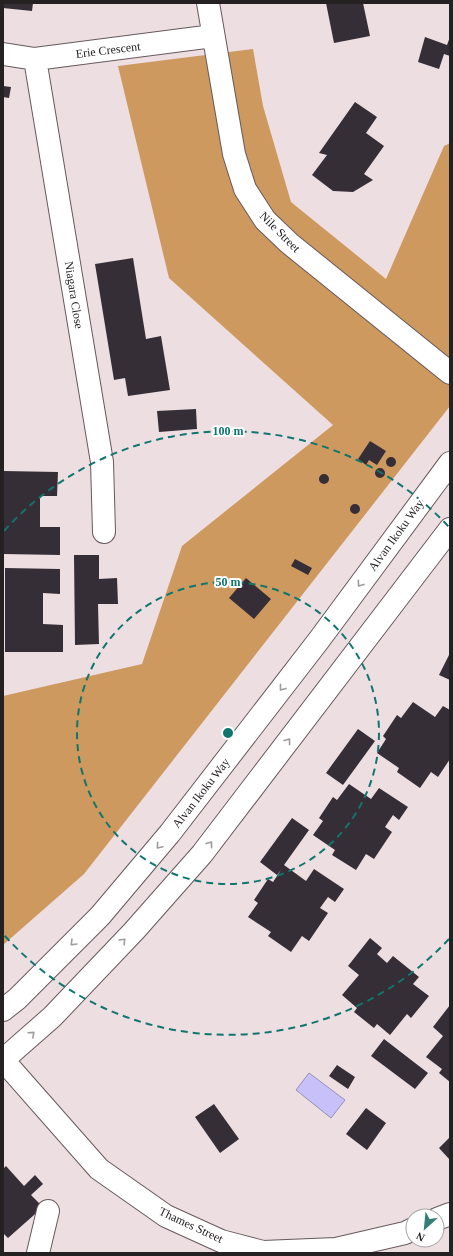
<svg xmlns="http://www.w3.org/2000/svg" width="453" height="1256" font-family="Georgia,serif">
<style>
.forest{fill:#ce995e}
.water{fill:#c7c0f9;stroke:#9690b8}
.building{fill:#362e36}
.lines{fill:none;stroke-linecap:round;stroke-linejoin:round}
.minor-casing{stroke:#66595c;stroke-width:24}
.tertiary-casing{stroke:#66595c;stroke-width:24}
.minor{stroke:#fff;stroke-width:22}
.tertiary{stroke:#fff;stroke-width:22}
.oneway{stroke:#9d9b9b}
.ring{fill:none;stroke:#0f766e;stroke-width:2;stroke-dasharray:7 5}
.labels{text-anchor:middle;stroke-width:4;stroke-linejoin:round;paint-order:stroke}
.street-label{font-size:12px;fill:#252021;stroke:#fff}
.centre{fill:#0f766e;stroke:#fff;stroke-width:2}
.ring-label{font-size:12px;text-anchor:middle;font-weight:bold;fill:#0f766e;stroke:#fff;stroke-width:4;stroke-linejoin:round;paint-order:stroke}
</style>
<rect width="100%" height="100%" fill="#eddee2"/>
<path class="forest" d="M253,49L263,106L291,202L386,279L444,146L450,143V406L84,874L3,945V696L142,664L182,546L333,425L169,278L118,66Z"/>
<path class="water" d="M309,1073L345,1100L331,1118L296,1090Z"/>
<path class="building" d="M3,3H33L32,11L3,8Z
M326,3H363L370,36L334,43Z
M425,37L447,45L450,37V56L444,54L439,69L418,62Z
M3,86L11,87L9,98L3,97Z
M355,102L377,117L366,133L384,146L364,174L373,180L353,192L333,191L312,175L327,155L319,153Z
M133,258L146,339L161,336L170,390L128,396L125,378L114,380L95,264Z
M196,409L197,429L159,432L157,411Z
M370,441L386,451L377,465L369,460L366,465L358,459Z
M386 462a5 5 0 1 1 10 0a5 5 0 1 1-10 0Z
M375 473a5 5 0 1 1 10 0a5 5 0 1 1-10 0Z
M3,471L58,472L57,496H40V527H60V555L3,554Z
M319 479a5 5 0 1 1 10 0a5 5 0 1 1-10 0Z
M350 509a5 5 0 1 1 10 0a5 5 0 1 1-10 0Z
M74,555H99V579L117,578L118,604H98L99,644L75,645Z
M295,559L312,568L308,575L291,566Z
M5,568L60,569V594L43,593V624L63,625V652H5Z
M246,578L271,599L254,619L229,598Z
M450,653V680L439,675Z
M413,702L435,717L443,706L450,710V743L449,744L450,745V759L438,777L431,772L420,788L397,772L399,768L377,753L386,739L383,736L397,715L401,718Z
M358,729L375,741L343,785L326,773Z
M349,784L371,799L379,788L408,807L399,820L393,815L385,827L392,832L374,859L366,854L356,870L332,855L335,850L313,835L323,821L319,818L333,797L337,800Z
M292,818L309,830L284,865L306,881L314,869L344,889L335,902L328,897L320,908L328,913L309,941L302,936L291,952L268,936L271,932L248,917L258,903L254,900L268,879L273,882L281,870L277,875L260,862Z
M370,938L382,948L377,954L387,963L393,956L419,977L413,984L429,996L411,1018L407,1014L390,1035L377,1024L374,1028L354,1012L357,1008L342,995L359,975L348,966Z
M450,1005V1082L439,1073L442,1069L426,1057L443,1036L433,1027Z
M384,1039L428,1073L415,1089L371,1056Z
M337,1065L355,1077L348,1089L329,1076Z
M214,1104L239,1139L220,1153L195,1117Z
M366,1108L386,1123L367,1150L346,1134Z
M450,1137V1160L439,1148Z
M6,1166L24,1186L35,1175L43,1184L31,1195L43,1207L8,1238L3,1233V1169Z"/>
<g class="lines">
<g class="minor-casing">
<path id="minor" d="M208,3L234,154L245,189L265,220L289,243L450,373
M3,54L35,59L213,36
M35,59L102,462L104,532
M3,1060L99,1169L166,1216L221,1241L263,1252L336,1249L405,1233L413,1229
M437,1219L450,1214
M38,1253L48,1211"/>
</g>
<g class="tertiary-casing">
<path id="tertiary" d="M3,1010L17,999L100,916L170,833L319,640L450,463
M3,1060L52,1017L134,931L202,854L450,529"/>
</g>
<use href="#minor" class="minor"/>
<use href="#tertiary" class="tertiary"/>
</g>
<defs><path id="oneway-chevron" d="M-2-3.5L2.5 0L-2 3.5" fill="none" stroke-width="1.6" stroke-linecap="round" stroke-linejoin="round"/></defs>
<g class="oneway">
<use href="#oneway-chevron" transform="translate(360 584) rotate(126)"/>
<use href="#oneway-chevron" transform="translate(282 688) rotate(128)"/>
<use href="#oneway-chevron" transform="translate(288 741) rotate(-53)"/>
<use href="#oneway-chevron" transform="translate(210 844) rotate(-53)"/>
<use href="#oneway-chevron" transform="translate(159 846) rotate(130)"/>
<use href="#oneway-chevron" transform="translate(123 941) rotate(-46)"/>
<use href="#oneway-chevron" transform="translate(73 943) rotate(135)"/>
<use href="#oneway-chevron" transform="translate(32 1034) rotate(-42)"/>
</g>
<g class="ring">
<circle cx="228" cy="733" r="151"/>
<path d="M449 939A302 302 0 0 1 4 935M4 531A302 302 0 0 1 449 527"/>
</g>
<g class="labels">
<g class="street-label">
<text transform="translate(108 50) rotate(-7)" y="4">Erie Crescent</text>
<text transform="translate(280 232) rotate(45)" y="4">Nile Street</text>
<text transform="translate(74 295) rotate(81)" y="4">Niagara Close</text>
<text transform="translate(396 535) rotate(-54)" y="4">Alvan Ikoku Way</text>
<text transform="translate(201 793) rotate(-52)" y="4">Alvan Ikoku Way</text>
<text transform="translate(191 1225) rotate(25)" y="4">Thames Street</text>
</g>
</g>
<circle cx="228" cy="733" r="6" class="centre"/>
<g class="ring-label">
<text x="228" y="435">100 m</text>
<text x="228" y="586">50 m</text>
</g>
<rect width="453" height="1256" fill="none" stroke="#252021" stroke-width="8"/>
<g transform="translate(425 1228) rotate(207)"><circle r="19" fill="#ffffff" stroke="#a8a6a6"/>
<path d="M0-3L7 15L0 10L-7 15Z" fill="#367d76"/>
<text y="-6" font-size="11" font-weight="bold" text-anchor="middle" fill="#252021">N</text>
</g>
</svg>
